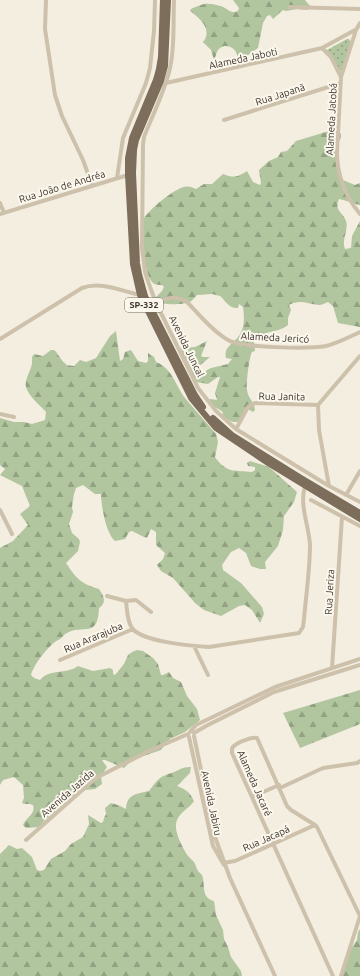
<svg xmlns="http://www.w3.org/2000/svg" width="360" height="976" font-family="Ubuntu,sans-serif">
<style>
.grass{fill:url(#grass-dots)}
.forest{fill:url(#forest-firs)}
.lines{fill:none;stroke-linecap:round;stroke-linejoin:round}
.minor{stroke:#cdc1ab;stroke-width:4}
.primary{stroke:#7d6d5b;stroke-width:6}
.labels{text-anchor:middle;stroke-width:4;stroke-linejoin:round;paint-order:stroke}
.shield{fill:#fbf7ed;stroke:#756d64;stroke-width:1}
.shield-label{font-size:9px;font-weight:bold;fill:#3b322a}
.street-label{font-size:10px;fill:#3b322a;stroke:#fbf7ed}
</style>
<defs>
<pattern id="grass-dots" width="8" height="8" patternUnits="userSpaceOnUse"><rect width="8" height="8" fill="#b1c59f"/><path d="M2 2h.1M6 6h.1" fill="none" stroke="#91a182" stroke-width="1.8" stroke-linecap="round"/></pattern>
<pattern id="forest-firs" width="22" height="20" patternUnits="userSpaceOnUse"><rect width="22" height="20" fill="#b1c59f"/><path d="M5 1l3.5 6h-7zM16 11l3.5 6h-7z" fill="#91a182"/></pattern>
</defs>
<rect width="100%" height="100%" fill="#f4eee0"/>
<path class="grass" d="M347,39H349L351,42L342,70L339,71L327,50Z"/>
<path class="forest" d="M233,0H305L311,7L307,10L297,9L286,11L283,10L273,19L270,15L267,16L263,23L258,48L248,55L239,67L236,66C236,65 238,60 238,59C239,50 227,42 220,48C216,51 216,57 214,60L211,50L203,42C213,30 200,18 190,11L191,9C195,7 200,5 204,4C210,3 218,5 223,7C229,10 231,14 238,11L239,8Z
M329,131L339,132L341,134V138L337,143L338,162L343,180L355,185L360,183V205C353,204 346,200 339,199C334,211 342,211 346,221C349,231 341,239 345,249L351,248L352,236L360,221V327L338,323L333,306L328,302C325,303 322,305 319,305C307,304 300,299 289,305L291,310L288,318V325C277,334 263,329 254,342L255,351L252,352C249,358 246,384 247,390C248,399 254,400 255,410L253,412L248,409C239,423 237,427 222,415L223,412L212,405L209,400L210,399L217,400L215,393L220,377H218L208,384L196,382L180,350L182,348L195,347L207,341L201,356L203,357H210L198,367L196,371L198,375L211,368L228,364L232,359L226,358C223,345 237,343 241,332C245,325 244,315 243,307L239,304L238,308C229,309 226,301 220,296L212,294L197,295C195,297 193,300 190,302C183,305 163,305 156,302V297L162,291L164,287L162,285C159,285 155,285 153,283C142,272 143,235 143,220C148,210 174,189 184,187C189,186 192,187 196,189L204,184H212L223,174C234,178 236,178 247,171L253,182L260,185L261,183L259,170L269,161L278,157L281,152L287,151L296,141Z
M116,331L120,361L123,359L125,352L131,350L138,361L146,363L148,361V353L154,357L156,362C172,368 176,386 185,398C195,410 206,422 216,434L218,442L215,457C227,474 235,470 252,472L255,470V467L248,466L247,463L250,461L269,467L297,492L294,502L284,516L283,530L278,546L265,562L266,569H260L251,566L246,553L239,548L231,552L222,565L223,570L241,583L262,607L264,614L260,623L252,610L245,605L239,606L221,616L204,610L195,603L173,578L161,571L157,565L163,559L165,553L156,545V532L151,529L147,538L144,537L132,531L129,532L125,539L115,541C106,534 101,505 101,494H95L83,485L76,488L74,494L72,507L73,512L69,524L72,533L79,539L80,542L78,551L66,563C76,578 81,584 99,589C104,596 107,603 99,608C98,639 83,624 67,633C64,634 63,637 60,639C50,643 34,664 31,675L34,678L40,680C50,668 66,675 78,666L93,671L110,668L113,670V674L115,675L124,664L128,655L132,652L137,650L143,651L153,658L158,664L161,675H163L169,672L173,678L181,682L187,696L197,709L200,720L185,732L170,739L161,750L132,760L124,768L105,760H102L107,767L101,776L102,784L95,789L85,790L44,821L39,827L26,828L23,825C26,817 36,814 33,805C30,803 26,805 22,803L24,798L23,785L14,777L3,780L0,785V548L13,541L28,525L20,514L30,506L22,486L0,475L5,469L0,465V418L14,422H24L32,424L45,420L46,412C39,404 23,392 26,381C29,370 33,368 32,357L34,354L43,356L51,350H54C59,354 60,360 66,364V365L74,366L80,360L86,362L96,358L110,336Z
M360,690V724L300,748L283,713Z
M189,767H191L190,773L177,786C185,789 190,792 194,801C189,809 177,813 176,825C175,833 183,849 188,856C190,858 192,860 194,862C196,865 196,868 198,871C199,872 201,874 202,875C206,885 200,897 214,901L216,915L223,930L224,939L228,947L231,957L241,971L242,976H0V854L9,845L17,849L22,848L32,857L37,870L40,871L44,870L51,859L65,851L71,844L83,837L89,824L88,815L101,823L103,822L104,818L106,814L105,808L111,803L118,805L126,809C127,794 136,794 149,791C159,778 159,777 174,772C179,770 183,767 189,767Z
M360,929V976H342L349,952L357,940L358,932Z"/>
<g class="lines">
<path class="minor" d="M46,0L45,29L55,95L62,116L83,160L92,185
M174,0C173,22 175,46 170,68C165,91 153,114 144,137L143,145L142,248L145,272L149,284L156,303L198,388L216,411L236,429L329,486L360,502
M289,7L360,9
M360,23L356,30L341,77L337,152C337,175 345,196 360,214
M322,48L331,57L341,77
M166,83L322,48L355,30
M224,120L341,83
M117,178L123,138L146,83L150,68L154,31L155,0
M0,203L4,213
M0,214L128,175
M156,303C167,298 175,295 186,301C199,314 212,331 228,340C241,348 310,349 326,346C338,343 349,337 360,332
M0,339L82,288C101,281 121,291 140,295
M0,414L14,417
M236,429L248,407L255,403L318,405
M329,486L319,430L318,405L360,356
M346,495L360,471
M311,500L360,526
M0,510L12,534
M107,596L126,601L136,600L151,612
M126,601C127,610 127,621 132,628C142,642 193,646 209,647L299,633L303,627L304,619C306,595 310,569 310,545C309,526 299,505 305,486
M194,646L208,675
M60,660L133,629
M332,668L342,517
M190,732L196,725L275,687L360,659
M194,733L206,726L274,692L360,665
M194,736L215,837L230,878L275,976
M189,737L213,846L224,865
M280,788L323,768L357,763L360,761
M252,797L279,785
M26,840L96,778L149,751L188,734
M223,863L235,861L315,825
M333,976L232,753C232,750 231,748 234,746C238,742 252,737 257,738L287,806L291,810L315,825L317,827L360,916
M341,976L360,916"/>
<path class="primary" d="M163,0L161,57L159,69L156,80L132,138L128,158V175L133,264L140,295L191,398L216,428L268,463L360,519
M168,0L165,66L161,81L136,140L134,150L133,173L137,263L139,274L145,296L195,395L203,407
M213,418L232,435L301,478L360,513"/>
</g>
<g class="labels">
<rect class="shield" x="125" y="298" width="38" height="14" rx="3"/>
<g class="shield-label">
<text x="144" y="308">SP-332</text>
</g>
<g class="street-label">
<text transform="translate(243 58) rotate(-12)" y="4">Alameda Jaboti</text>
<text transform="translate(280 94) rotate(-18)" y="4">Rua Japanã</text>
<text transform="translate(331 119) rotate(-87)" y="4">Alameda Jatobá</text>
<text transform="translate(62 186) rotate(-17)" y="4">Rua João de Andréa</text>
<text transform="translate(275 337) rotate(3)" y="4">Alameda Jericó</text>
<text transform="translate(187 346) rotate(64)" y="4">Avenida Juncal</text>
<text transform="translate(282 396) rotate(1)" y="4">Rua Janita</text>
<text transform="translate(329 592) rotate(-87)" y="4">Rua Jeriza</text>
<text transform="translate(93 637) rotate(-23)" y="4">Rua Ararajuba</text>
<text transform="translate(255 783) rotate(66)" y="4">Alameda Jacaré</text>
<text transform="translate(67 793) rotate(-41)" y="4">Avenida Jazida</text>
<text transform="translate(212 803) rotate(78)" y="4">Avenida Jabiru</text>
<text transform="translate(266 838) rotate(-24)" y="4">Rua Jacapá</text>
</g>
</g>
</svg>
